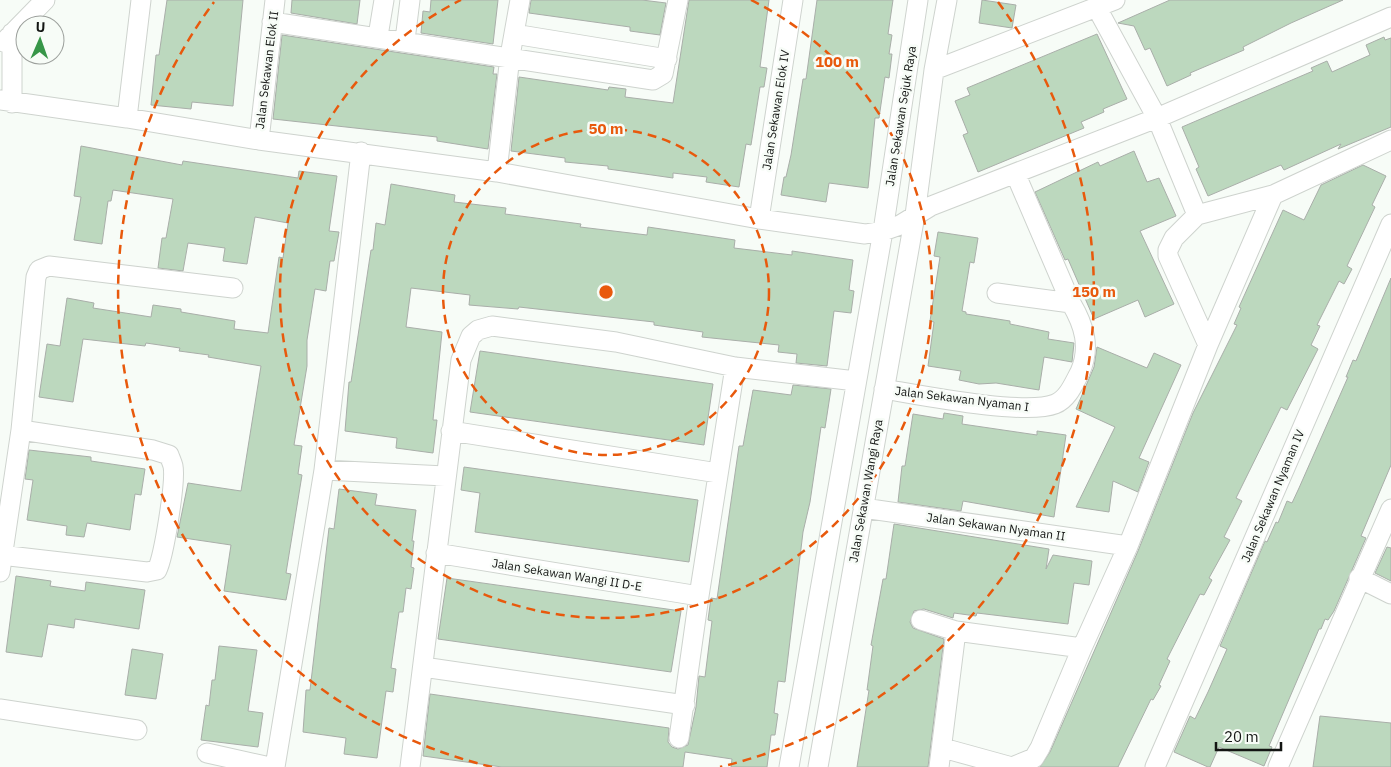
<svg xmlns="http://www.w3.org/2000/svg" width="1391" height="767" font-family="'IBM Plex Sans',sans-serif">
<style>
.building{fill:#bcd8be;stroke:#a9aea9}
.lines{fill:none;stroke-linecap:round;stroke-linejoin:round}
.minor-casing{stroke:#ced3ce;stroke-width:21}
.minor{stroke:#fff;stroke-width:19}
.ring{fill:none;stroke:#e8590c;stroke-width:2.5;stroke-dasharray:9 6}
.labels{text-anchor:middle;stroke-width:5;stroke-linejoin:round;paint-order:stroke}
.street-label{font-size:12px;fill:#131513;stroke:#f7fcf7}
.centre{fill:#e8590c;stroke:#f7fcf7;stroke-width:2.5}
.ring-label{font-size:15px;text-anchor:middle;font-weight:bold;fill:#e8590c;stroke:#f7fcf7;stroke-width:5;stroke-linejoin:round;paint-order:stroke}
</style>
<rect width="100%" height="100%" fill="#f7fcf7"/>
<path class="building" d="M167,0H243L233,106L192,102L191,109L151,105L156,55H159Z
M292,0H360L357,24L291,13Z
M431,0H498L493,44L421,33L423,11L430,12Z
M531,0H642L666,3L660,35L630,31V27L529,13Z
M689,0H769L760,67L767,68L764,87H760L751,145L746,144L739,187L706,182L707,177L673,173V178L652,175L608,169V166L565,162V158L511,151L519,77L608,90L609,87L626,89L625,97L673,103Z
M817,0H893L888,34L892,35L889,54H892L889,78L885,77L879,118H875L868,188L829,183L826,202L781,195L784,177H786L791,155L803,79H806Z
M982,0L1016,5L1012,28L979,23Z
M1170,0H1343L1291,23L1243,47L1244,50L1190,73L1191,75L1167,86L1150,48L1145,50L1134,26L1118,23Z
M1097,34L1127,99L1103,109L1104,112L1081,122L1084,128L978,172L963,135L968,133L955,101L970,95L967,88Z
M282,35L494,67L493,74H497L488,149L437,141V137L273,119Z
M1384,37L1385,40L1391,38V127L1338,149L1341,144L1284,170L1281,165L1208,196L1196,169L1199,167L1182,127L1313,71L1311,68L1327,61L1332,72L1370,55L1366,45Z
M81,146L182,165L183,161L298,178L299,171L337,176L329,231L339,232L334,261H330L326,291L315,289L307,340V366L294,445L302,446L298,474L302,475L286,573L291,574L286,600L224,591L231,545L177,537L188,483L241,491L261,366L208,357L209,355L179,351L180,348L146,343L145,346L83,339L73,402L39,397L47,344L60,346L67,298L94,303L93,308L151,317L153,305L181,309V312L235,321L234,329L268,333L279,257L283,258L288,223L255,217L247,264L223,261L225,248L188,243L183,271L158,268L162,238H166L173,199L113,190L111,201H108L102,244L74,240L81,197L74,196Z
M1134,151L1147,182L1159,178L1176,216L1140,231L1174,304L1145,317L1138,300L1094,319L1068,259L1065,260L1035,192L1098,162L1100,166Z
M1363,165L1386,176L1372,205L1375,207L1347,266L1352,269L1344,284L1339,281L1317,325L1320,326L1311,345L1318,349L1287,410L1281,407L1236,498L1242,501L1224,537L1230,540L1209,578L1212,580L1204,595L1200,594L1167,659L1170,661L1159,685L1161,686L1153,700L1151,699L1118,767H1040L1050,752L1138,551L1193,413L1237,325L1234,324L1241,308L1239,307L1283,210L1304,220L1321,185Z
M391,184L455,195L454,202L506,208L505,214L581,224L580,227L647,235L648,227L735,240L734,248L792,255V251L853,260L849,290L854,291L851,313L834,311L827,366L796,363L797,354L778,352L779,345L702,337L703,332L654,325V322L519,307L518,309L469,305L470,295L411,288L406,327L442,332L433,420H437L433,453L396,448L397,438L345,431L349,382H351L371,250H373L376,223L385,225Z
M938,232L978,238L974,263L970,262L962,311L966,312V314L1010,321V324L1049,332L1048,339L1074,343L1072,362L1044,357L1039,390L996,383L979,384L959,380L961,371L928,366L934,322L930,321L940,257L934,256Z
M1391,278V465L1361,536L1366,538L1334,611L1328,620L1325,619L1321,629H1319L1269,746L1272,747L1264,766L1219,747L1210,767H1208L1174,752L1190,716L1195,719L1208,692L1227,649L1220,646L1265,541L1267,542L1276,522L1278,523L1287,501L1292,503L1299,488L1348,377H1346L1353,360L1356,361Z
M1097,347L1147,368L1154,353L1181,365L1139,458L1149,462L1138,492L1113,481L1109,512L1076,507L1115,427L1076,409L1094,367Z
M480,351L713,384L704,445L470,412Z
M793,385L831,389L825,428L821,427L810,502L803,532L785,682L778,681L774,713L778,714L775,735H771L767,767H731L732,759L685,752L683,767H502L423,756L430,694L669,728L668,742L672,747L678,749L688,745L696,707L699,676L705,677L712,621L708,620L711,598L717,599L739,446H743L753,390L791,395Z
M944,413L963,416L962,424L1037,435V431L1066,435L1054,517L963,501L961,511L898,502L902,466H905L913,414L943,419Z
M29,450L91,457V461L145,469L141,495L135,494L130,530L87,523L84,537L66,535L67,526L27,520L33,480L25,479Z
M464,467L698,500L689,562L475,532L480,493L461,490Z
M339,489L377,494L375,505L416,510L412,541H414L411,567L414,568L411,589L406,588L403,612H399L391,668L396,669L393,692L386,691L377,758L344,754L346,738L303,732L306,690H310L329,528L334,529Z
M894,524L1049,549L1046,569L1053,555L1092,561L1089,585L1074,583L1068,624L977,613L976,616L954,613L953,618L924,609L914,611L910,622L913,628L944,639L928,767H857L869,690H867L873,646L871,645L883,579H886Z
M1387,547L1391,548V581L1375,573Z
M16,576L51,581L50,586L85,591L86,582L145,590L139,629L75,619L74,628L48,624L42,657L6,652Z
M447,578L681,611L671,672L438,639Z
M219,646L257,650L248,711L263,713L258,747L201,740L206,705L209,706L212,680H215Z
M132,649L163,654L156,699L125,695Z
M1320,716L1391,723V767H1313Z"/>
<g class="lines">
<g class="minor-casing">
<path id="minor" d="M1097,8L1157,118L1197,215
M272,22L653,80L663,74L678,0
M12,33V103
M514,34L667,59
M378,36L384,0
M405,40L410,0
M4,42L45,0
M934,70L1115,0
M0,100L127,118L259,140L497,172L759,219L865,234L883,231L900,225L931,206L1157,118L1391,17
M127,118L141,0
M259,140L275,0
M497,172L510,56L520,0
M759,219L793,0
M997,293L1071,303
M1208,345L1168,256V250L1174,238L1197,215L1273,195L1391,140
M884,389C920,395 1025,416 1055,404C1068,399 1074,383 1080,372C1091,347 1084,325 1071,303L1016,175
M451,431L718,473
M324,470L445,476
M863,508L1128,546
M436,553L699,596
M0,555L147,572L157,570C164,556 176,481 173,466C172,462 170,458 169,455L153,450L21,430
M0,572L21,430L36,277L39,270L49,266L233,288
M1359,578L1391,594
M921,620L956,631L1082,648
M423,667L685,705
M0,709L137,730
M679,738L699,596L735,367
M943,748L1012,767L1034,758L1040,748L1082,648L1128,546L1208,345L1273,195
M207,753L270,767
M275,767L324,470L361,152
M410,767L461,360L471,336L478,330L492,326L616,342L735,367L856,381
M789,767L883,231L918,0
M818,767L915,215L934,70L947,0
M939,767L956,631
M1155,767L1391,224
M1278,767L1391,509"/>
</g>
<use href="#minor" class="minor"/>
</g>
<g class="ring">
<circle cx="606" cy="292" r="163"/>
<path d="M751 0A326 326 0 1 1 461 0"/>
<path d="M492 767A488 488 0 0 1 214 2M998 2A488 488 0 0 1 720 767"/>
</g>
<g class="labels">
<g class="street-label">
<text transform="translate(267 70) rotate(-83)" y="4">Jalan Sekawan Elok II</text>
<text transform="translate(776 110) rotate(-81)" y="4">Jalan Sekawan Elok IV</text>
<text transform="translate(901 116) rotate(-81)" y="4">Jalan Sekawan Sejuk Raya</text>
<text transform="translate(962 399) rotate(7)" y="4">Jalan Sekawan Nyaman I</text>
<text transform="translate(866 491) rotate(-80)" y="4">Jalan Sekawan Wangi Raya</text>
<text transform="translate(1273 496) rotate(-67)" y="4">Jalan Sekawan Nyaman IV</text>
<text transform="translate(996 527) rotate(8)" y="4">Jalan Sekawan Nyaman II</text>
<text transform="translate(567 575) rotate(9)" y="4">Jalan Sekawan Wangi II D-E</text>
</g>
</g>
<circle cx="606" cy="292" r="8" class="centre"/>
<g class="ring-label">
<text x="837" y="67">100 m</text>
<text x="606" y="134">50 m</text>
<text x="1094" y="297">150 m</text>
</g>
<g transform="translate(40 40) rotate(2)"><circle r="24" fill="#f7fcf7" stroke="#9ca09c"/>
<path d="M0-4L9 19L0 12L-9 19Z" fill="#379648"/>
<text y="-8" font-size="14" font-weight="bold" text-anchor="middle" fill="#131513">U</text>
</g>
<path d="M1216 742v8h65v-8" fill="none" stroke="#131513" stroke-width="2.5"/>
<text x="1224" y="742" font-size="15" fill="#131513" stroke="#f7fcf7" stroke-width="4" paint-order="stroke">20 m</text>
</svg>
